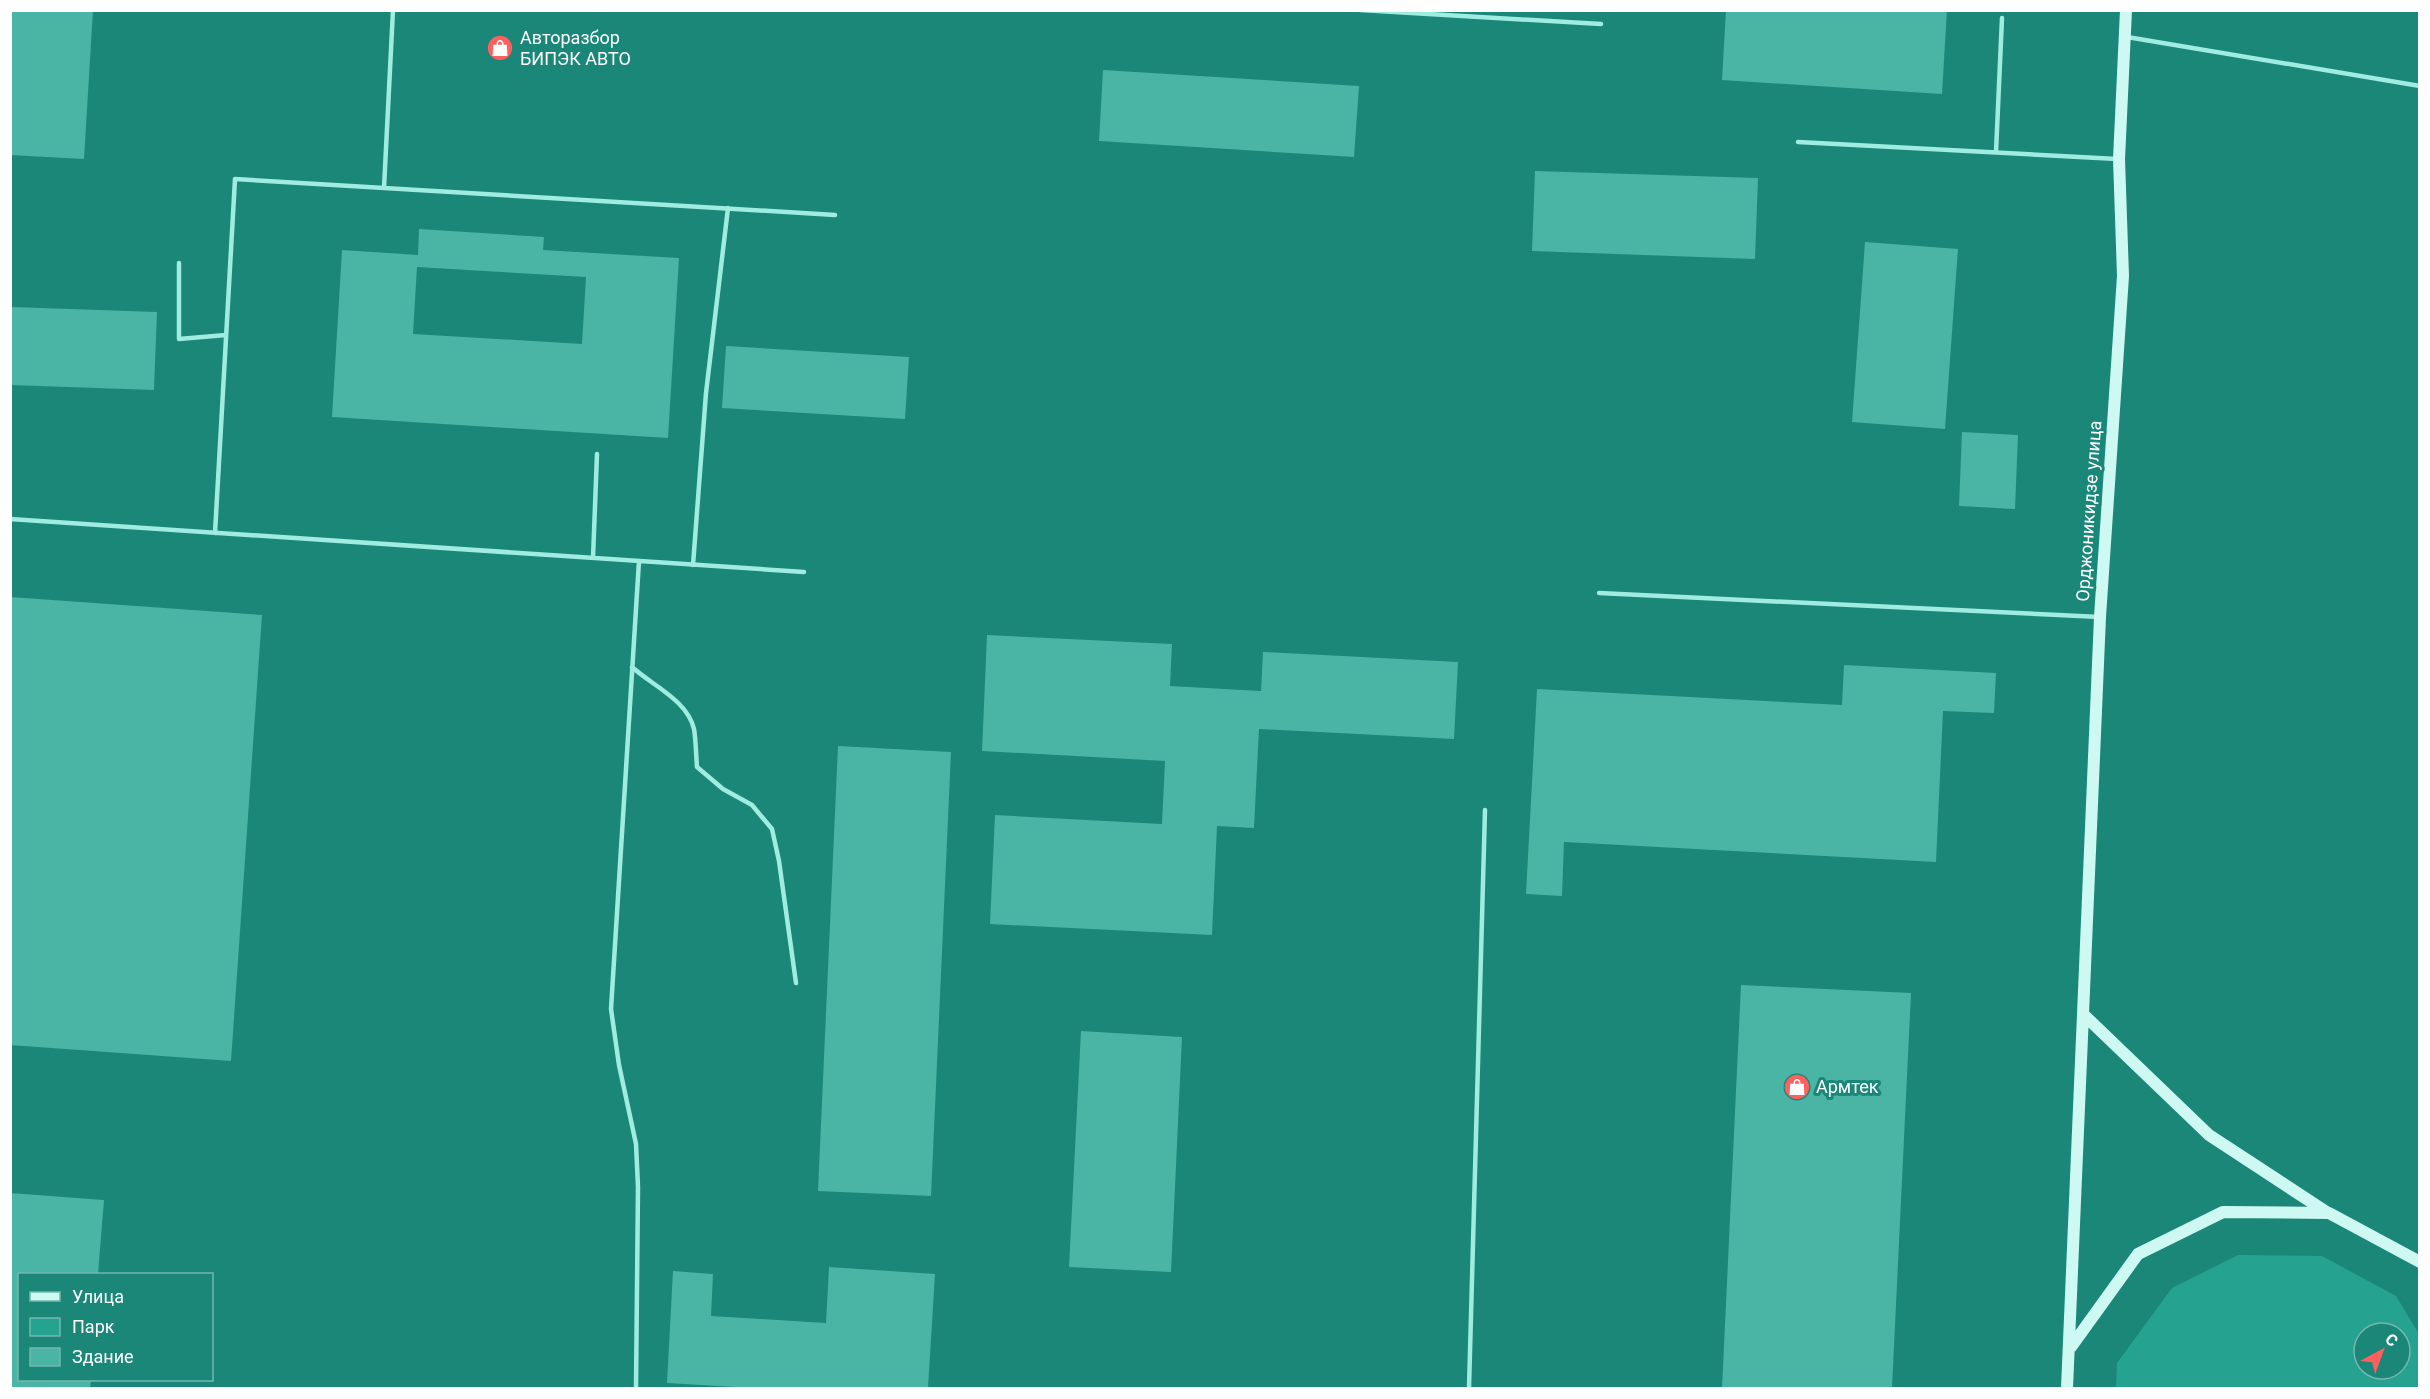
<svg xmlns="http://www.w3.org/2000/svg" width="2430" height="1399" font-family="Roboto,sans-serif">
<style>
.green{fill:#25a290;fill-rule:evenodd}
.building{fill:#4ab4a5;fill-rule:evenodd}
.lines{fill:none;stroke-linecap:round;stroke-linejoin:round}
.service{stroke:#a1ece1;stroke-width:4.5}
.secondary{stroke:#cef9f3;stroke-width:12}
.labels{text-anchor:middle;stroke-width:6;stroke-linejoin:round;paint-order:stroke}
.poi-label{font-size:18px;fill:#fff;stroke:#1a8779;text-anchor:start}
.street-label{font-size:18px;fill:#fff;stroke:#1a8779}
</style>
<rect width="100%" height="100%" fill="#1a8779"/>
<path class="green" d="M2238,1255L2322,1256L2396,1296L2419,1334V1388H2116L2117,1363L2172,1288ZM2364,1333H2400V1369H2364Z"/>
<path class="building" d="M10,10H93L84,159L10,155Z
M1726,10H1947L1942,94L1722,80Z
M1103,70L1359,86L1354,157L1099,141Z
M1535,171L1758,178L1755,259L1532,251Z
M419,229L544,237L543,250L679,258L668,438L332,417L342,250L418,255ZM417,267L586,277L582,344L413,334Z
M1865,242L1958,249L1945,429L1852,422Z
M12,307L157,312L154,390L10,385Z
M726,346L909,357L905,419L722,408Z
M1962,432L2018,435L2015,509L1959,506Z
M10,597L262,615L231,1061L10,1045Z
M987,635L1172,644L1170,686L1261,691L1263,652L1458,662L1454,739L1259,729L1254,828L1217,826L1212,935L990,924L995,815L1162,824L1165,761L982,751Z
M1844,665L1996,673L1994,713L1943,711L1936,862L1564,842L1562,896L1526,894L1537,689L1842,705Z
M838,746L951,752L931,1196L818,1191Z
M1741,985L1911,993L1892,1388H1722Z
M1081,1031L1182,1037L1171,1272L1069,1267Z
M10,1193L104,1200L98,1274H20V1380H91L90,1388H10Z
M829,1267L935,1274L928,1388H751L667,1383L673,1271L713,1274L711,1316L826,1323Z"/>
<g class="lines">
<path class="service" d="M1360,10L1601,24
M2127,37L2420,86
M1798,142L2117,159
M1996,152L2002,18
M384,188L393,10
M179,263V339L226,335
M10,519L804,572
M215,533L235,179L835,215
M593,558L597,454
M693,565L706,393L728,208
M1599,593L2100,617
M632,667C653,686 687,700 694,729C696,741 696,755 697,767L723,789L752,805L772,829L779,861L796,983
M636,1388L638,1187L636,1144L619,1065L611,1009L639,561
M1469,1388L1485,810"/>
<path class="secondary" d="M2083,1014L2209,1135L2328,1213
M2071,1347L2138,1254L2223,1212L2329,1213L2420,1262
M2067,1388L2100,617L2123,276L2119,159L2126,10"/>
</g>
<defs>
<g id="shop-disc" transform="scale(1.35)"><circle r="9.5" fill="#ff5f5d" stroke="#1a8779"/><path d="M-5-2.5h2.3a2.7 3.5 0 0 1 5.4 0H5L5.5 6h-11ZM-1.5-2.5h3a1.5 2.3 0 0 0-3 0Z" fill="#fff"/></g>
</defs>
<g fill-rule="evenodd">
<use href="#shop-disc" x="500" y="48"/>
<use href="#shop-disc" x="1797" y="1087"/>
</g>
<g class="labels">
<g class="poi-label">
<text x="520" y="44">Авторазбор<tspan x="520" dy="21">БИПЭК АВТО</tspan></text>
<text x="1816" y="1093">Армтек</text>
</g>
<g class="street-label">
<text transform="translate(2089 511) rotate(-86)" y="6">Орджоникидзе улица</text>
</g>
</g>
<rect width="2430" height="1399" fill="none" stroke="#ffffff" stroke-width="24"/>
<rect x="18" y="1273" width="195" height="108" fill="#1a8779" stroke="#76b7af" stroke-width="1.5"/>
<rect x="30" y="1292" width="30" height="9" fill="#cef9f3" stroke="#76b7af" stroke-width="1.5"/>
<text x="72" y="1303" font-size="18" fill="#ffffff">Улица</text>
<rect x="30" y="1318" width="30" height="18" fill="#25a290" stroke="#76b7af" stroke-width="1.5"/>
<text x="72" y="1333" font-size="18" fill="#ffffff">Парк</text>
<rect x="30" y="1348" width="30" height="18" fill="#4ab4a5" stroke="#76b7af" stroke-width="1.5"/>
<text x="72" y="1363" font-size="18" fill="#ffffff">Здание</text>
<g transform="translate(2382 1351) rotate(41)"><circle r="28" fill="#1a8779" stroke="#76b7af" stroke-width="1.5"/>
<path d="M0-4.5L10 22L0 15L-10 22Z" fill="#ff5f5d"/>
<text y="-9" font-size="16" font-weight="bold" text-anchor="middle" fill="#ffffff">С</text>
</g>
</svg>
